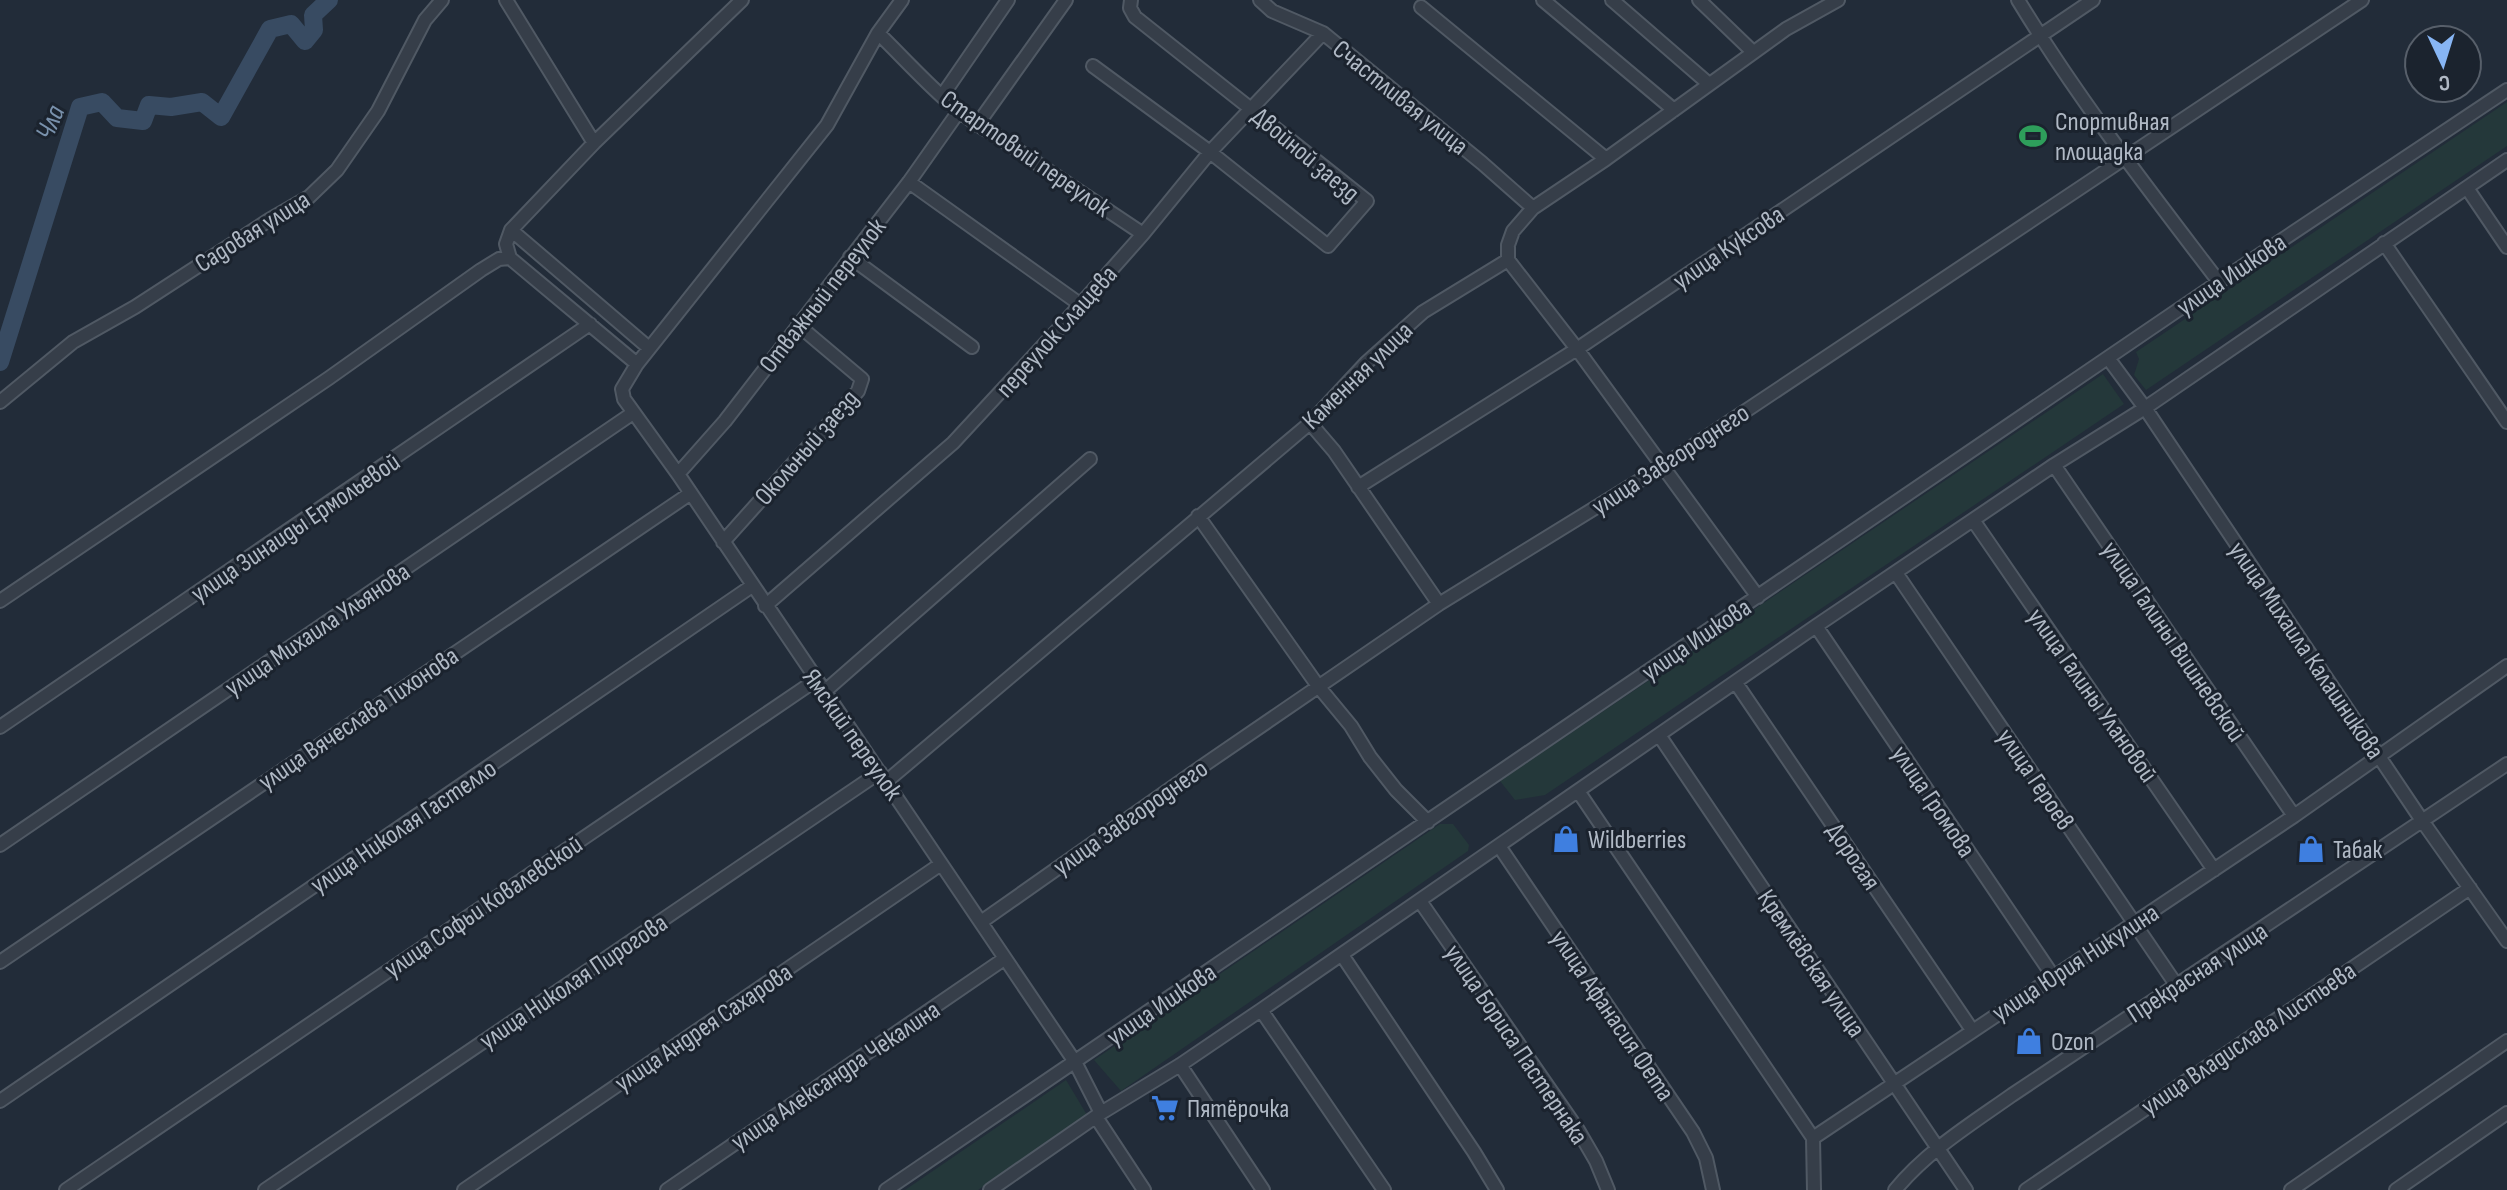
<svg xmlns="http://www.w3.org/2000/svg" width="2507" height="1190" font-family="'Sofia Sans Condensed',sans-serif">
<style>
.green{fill:#24383a}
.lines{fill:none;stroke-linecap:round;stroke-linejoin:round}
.river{stroke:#384b62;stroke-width:18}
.minor-casing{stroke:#505964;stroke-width:16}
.minor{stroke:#363e49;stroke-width:12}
.labels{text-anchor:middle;stroke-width:6;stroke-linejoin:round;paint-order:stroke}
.street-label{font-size:26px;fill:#b0b9c5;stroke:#1b232e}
.poi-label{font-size:26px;fill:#b0b9c5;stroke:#1b232e;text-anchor:start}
.water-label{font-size:28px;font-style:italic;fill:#7991ac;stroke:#1b232e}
</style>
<rect width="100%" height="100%" fill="#222c39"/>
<path class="green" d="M2507,102V146L2146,390L2134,375L2139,359L2136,352Z
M2103,374L2124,404L1545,795L1515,800L1500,781Z
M1440,824H1453L1469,845L1468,851L1121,1091L1094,1060Z
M1066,1080L1087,1115L978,1190H905Z"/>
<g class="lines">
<path class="river" d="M0,362L80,107L102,102L117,118L143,121L149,105L171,107L202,102L221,117L270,29L291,24L305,41L314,30L313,15L329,0"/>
<g class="minor-casing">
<path id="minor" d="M506,0L594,143
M902,0L878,33L827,125L637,364L622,389L624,399L678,474L1075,1062L1101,1113
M1260,0L1272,11L1323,33L1482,163L1533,208
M1543,0L1674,110
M1612,0L1709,84
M1699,0L1753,52
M2018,0C2078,99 2149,190 2219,282
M1421,7L1606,159
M878,33C915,69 950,111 995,135L1143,234
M1093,66L1210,152L1328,246L1367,201L1135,17L1130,8L1131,0
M942,96L1008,0
M977,125L1066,0
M909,182L1081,305
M2467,188L2507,247
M511,230L649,348
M2384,243L2507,422
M850,257L972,347
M1508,260L1577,349L1758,597
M2108,358L2145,408L2423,822L2507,941
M637,364L510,258L506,244L511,230L594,143L742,0
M0,402L73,342L135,307L269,220L309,197L337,170L378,111L425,20L442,0
M1310,423L1334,451L1439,604
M2054,465L2294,816
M678,474L725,421L909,182L959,111
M1358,487L1577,349L2093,0
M1198,516L1318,686L1351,726L1370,757L1396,790L1428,822
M1973,520L2214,870
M723,542L858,391L862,379L798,325
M1896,573L2177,986
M0,601L329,378L481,270L499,259L510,258
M765,606L953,443L1065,322L1143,234L1210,152L1323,33
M1816,626L2053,976
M1736,683L1972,1030
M824,692L1090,459
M0,727L590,324
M1659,735L1966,1190
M887,781L1310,423L1366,363L1423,312L1508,260V245L1513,231L1533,208L1606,159L1786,29L1838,0
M1578,791L1813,1138
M0,845L633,413
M1499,846L1693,1132L1706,1158L1713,1190
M1420,901L1578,1130L1596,1161L1608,1190
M981,922L1207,763L1439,604L1663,466L2362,0
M1342,955L1474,1152L1497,1190
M0,962L691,493
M1261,1010L1384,1190
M1180,1065L1263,1190
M0,1101L752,586
M1096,1117L1144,1190
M66,1190L816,680
M265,1190L880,772
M464,1190L941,864
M667,1190L1004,959
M886,1190L2219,282L2507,90
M990,1190L1101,1113L1180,1065L1261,1010L1816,626L2054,465L2145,408L2507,160
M1814,1190L1813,1138L2294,816L2507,666
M1895,1190C1927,1151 1971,1124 2012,1095L2507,764
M2026,1190L2470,888
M2291,1190L2507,1041
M2396,1190L2507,1113"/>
</g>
<use href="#minor" class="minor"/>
</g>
<defs>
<g id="stadium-bare" transform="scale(2.16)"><path d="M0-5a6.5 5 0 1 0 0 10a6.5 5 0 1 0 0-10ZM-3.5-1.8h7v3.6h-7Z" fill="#2e9e5b" stroke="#1b232e" stroke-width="2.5" paint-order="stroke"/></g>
<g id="shop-bare" transform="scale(2.16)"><path d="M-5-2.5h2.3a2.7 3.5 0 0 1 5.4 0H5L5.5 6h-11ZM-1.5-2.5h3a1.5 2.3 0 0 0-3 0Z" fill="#3f7fe0" stroke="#1b232e" stroke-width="2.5" paint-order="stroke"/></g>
<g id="supermarket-bare" transform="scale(2.16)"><path d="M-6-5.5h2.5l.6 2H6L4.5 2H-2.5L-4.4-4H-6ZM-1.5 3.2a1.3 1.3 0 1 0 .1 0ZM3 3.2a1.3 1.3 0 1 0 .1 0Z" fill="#3f7fe0" stroke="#1b232e" stroke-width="2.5" paint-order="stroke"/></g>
</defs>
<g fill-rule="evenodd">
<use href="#stadium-bare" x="2033" y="136"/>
<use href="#shop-bare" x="1566" y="839"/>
<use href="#shop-bare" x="2311" y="849"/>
<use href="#shop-bare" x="2029" y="1041"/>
<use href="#supermarket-bare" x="1165" y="1108"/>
</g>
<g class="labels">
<g class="street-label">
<text transform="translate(1401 97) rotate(39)" y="9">Счастливая улица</text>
<text transform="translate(1026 153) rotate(35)" y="9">Стартовый переулок</text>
<text transform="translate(1306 154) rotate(40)" y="9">Двойной заезд</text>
<text transform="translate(252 231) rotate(-32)" y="9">Садовая улица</text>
<text transform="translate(1728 247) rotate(-34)" y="9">улица Куксова</text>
<text transform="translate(2231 274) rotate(-34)" y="9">улица Ишкова</text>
<text transform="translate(822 295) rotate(-52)" y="9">Отважный переулок</text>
<text transform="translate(1056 331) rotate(-48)" y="9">переулок Слащева</text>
<text transform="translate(1357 375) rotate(-44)" y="9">Каменная улица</text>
<text transform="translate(806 447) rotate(-49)" y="9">Окольный заезд</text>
<text transform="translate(1670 459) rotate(-33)" y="9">улица Завгороднего</text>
<text transform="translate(295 527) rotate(-34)" y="9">улица Зинаиды Ермольевой</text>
<text transform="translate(317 629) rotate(-34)" y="9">улица Михаила Ульянова</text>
<text transform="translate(1696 639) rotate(-34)" y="9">улица Ишкова</text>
<text transform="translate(2174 641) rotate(56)" y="9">улица Галины Вишневской</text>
<text transform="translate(2307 650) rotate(56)" y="9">улица Михаила Калашникова</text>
<text transform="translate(2093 695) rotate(55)" y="9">улица Галины Улановой</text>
<text transform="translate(358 718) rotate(-34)" y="9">улица Вячеслава Тихонова</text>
<text transform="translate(853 734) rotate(55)" y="9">Ямский переулок</text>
<text transform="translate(2036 779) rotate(56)" y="9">улица Героев</text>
<text transform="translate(1934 801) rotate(56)" y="9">улица Громова</text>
<text transform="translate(1130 817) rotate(-35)" y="9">улица Завгороднего</text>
<text transform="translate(403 826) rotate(-34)" y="9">улица Николая Гастелло</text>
<text transform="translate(1854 856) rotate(56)" y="9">Дорогая</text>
<text transform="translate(483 906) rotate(-34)" y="9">улица Софьи Ковалевской</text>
<text transform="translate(2075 962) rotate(-33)" y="9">улица Юрия Никулина</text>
<text transform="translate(1812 963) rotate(56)" y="9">Кремлёвская улица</text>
<text transform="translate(2197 972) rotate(-33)" y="9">Прекрасная улица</text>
<text transform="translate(573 981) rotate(-34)" y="9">улица Николая Пирогова</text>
<text transform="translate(1161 1004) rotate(-34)" y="9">улица Ишкова</text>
<text transform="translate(1613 1015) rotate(56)" y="9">улица Афанасия Фета</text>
<text transform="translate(703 1027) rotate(-34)" y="9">улица Андрея Сахарова</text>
<text transform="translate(2248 1038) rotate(-34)" y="9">улица Владислава Листьева</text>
<text transform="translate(1517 1044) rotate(56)" y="9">улица Бориса Пастернака</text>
<text transform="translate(835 1075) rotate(-34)" y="9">улица Александра Чекалина</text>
</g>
<g class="poi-label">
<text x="2055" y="130">Спортивная<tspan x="2055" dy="30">площадка</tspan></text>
<text x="1588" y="848">Wildberries</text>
<text x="2333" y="858">Табак</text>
<text x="2051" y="1050">Ozon</text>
<text x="1187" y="1117">Пятёрочка</text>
</g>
<g class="water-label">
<text transform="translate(49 122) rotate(-67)" y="10">Чла</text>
</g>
</g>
<g transform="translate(2443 64) rotate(176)"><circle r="38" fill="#1b232e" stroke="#575f6a" stroke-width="2"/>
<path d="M0-6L14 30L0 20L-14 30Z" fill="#87b5f4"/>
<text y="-12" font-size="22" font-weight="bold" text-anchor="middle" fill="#b0b9c5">С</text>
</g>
</svg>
